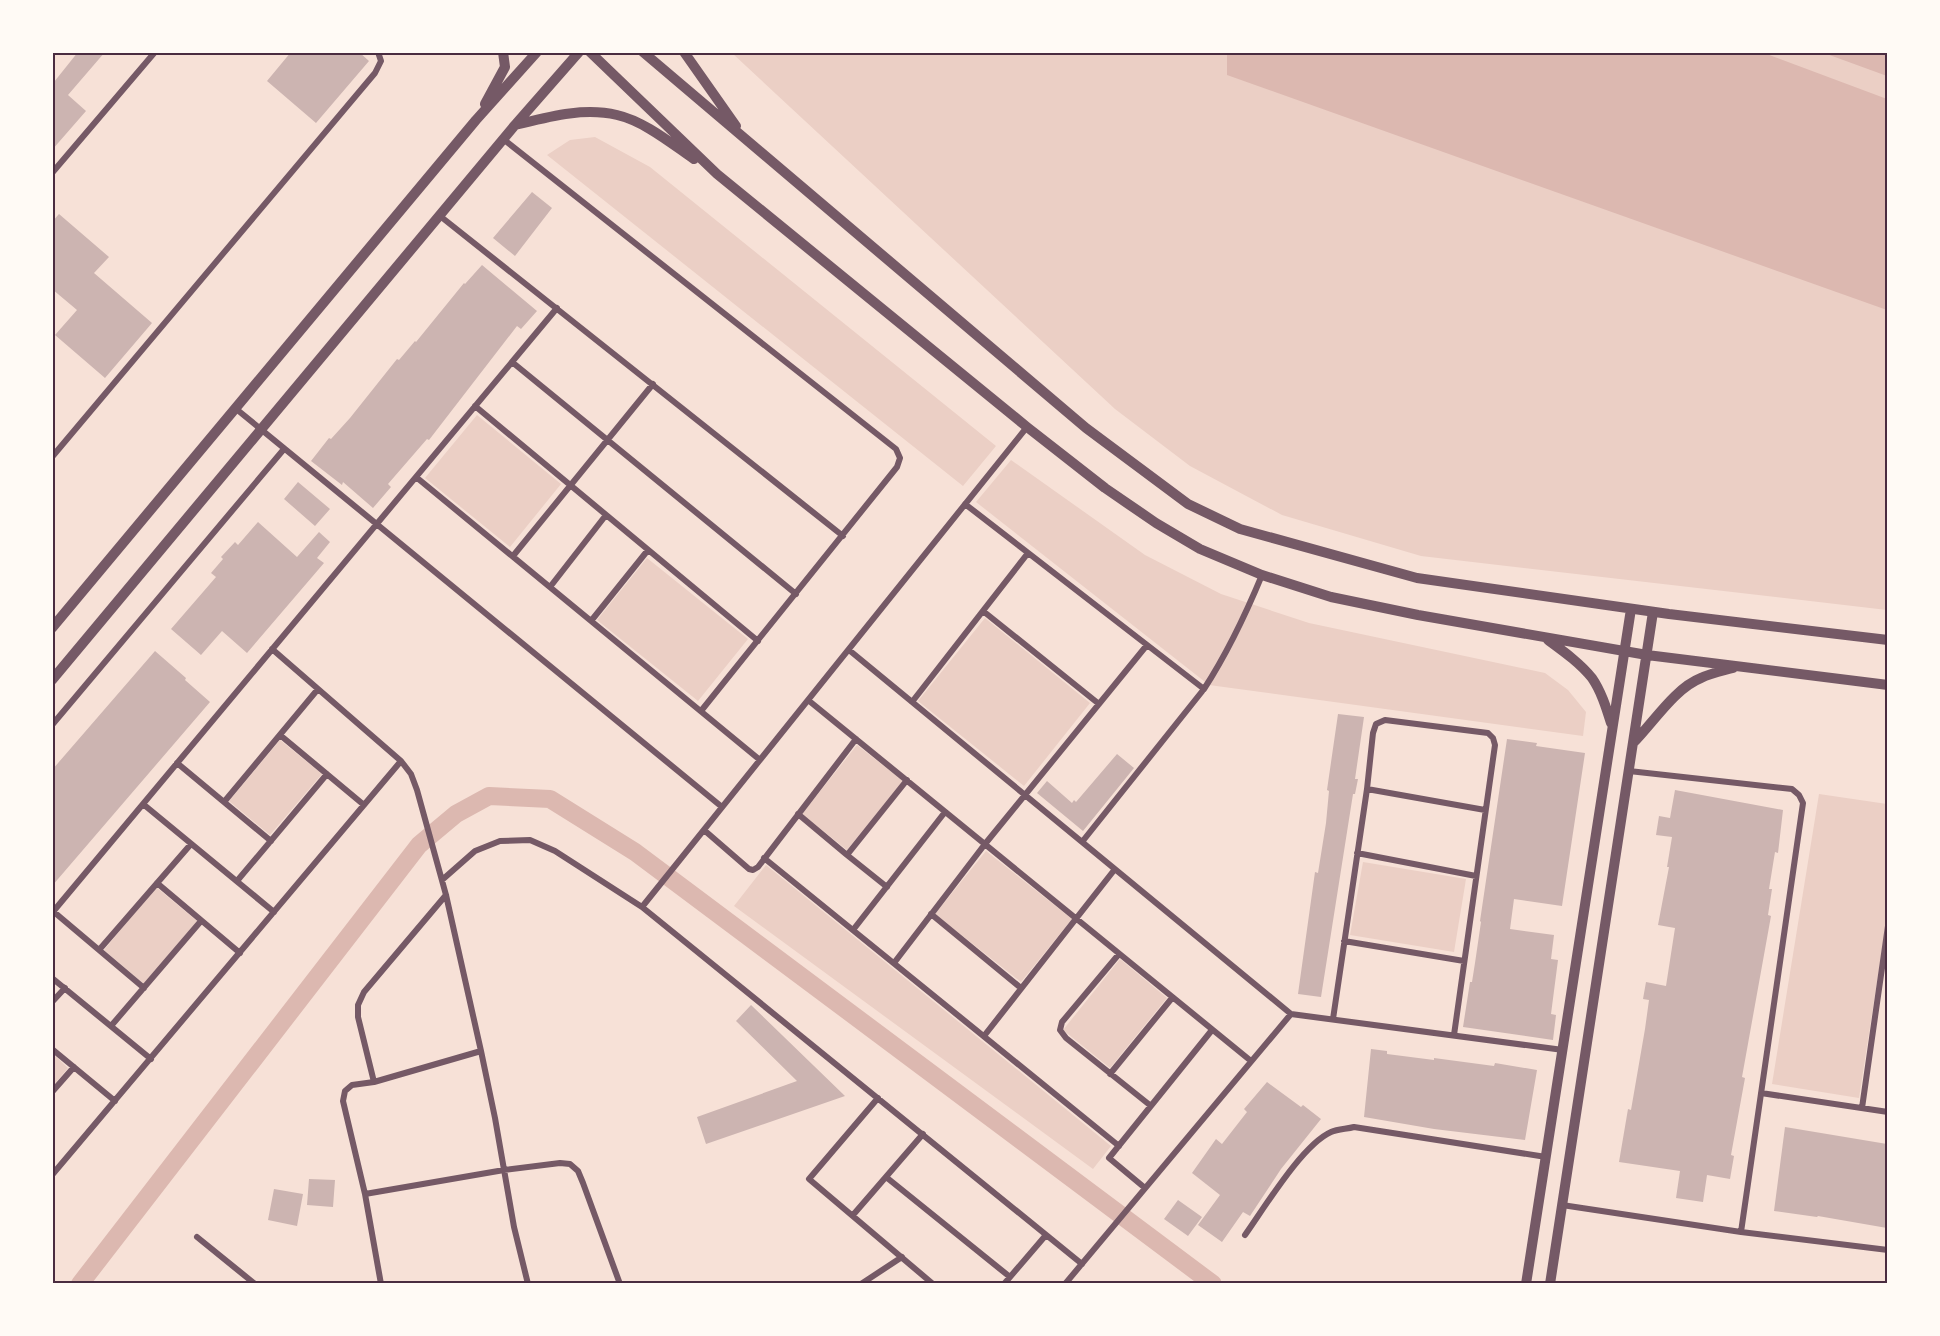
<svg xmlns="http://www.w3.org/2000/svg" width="1940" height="1336" font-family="'IBM Plex Sans',sans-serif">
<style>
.green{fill:#ebcfc5}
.water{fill:#dcb8b0}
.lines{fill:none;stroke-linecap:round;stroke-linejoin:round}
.canal{stroke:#dcb8b0;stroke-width:18}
.building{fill:#ccb4b1}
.minor{stroke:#755966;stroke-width:6}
.tertiary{stroke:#755966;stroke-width:10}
.neatline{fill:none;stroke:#4a2c40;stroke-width:2}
</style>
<rect width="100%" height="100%" fill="#f7e1d7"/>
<path class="green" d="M732,53H1887V610L1421,556L1282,515L1190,466L1115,409Z
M595,137L650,167L996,446L963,486L547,155L570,140Z
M477,415L561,484L510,547L425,478Z
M1011,460L1145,555L1221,594L1309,623L1545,673L1568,690L1586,712L1583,736L1209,685L976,502Z
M647,558L748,639L698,701L597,620Z
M985,618L1090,703L1024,786L918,701Z
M280,740L322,774L270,835L229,801Z
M857,745L903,781L847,850L802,814Z
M1819,794L1887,804V917L1859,1098L1772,1084Z
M986,851L1072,919L1021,982L935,914Z
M1363,862L1466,879L1454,952L1350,935Z
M766,865L1111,1146L1093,1169L734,906Z
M156,887L197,921L144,984L104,950Z
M1120,959L1167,998L1110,1068L1063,1030Z
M53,1054L68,1068L53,1086Z"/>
<path class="water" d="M1227,53H1764L1887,99V310L1227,75Z
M1824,53H1887V76Z"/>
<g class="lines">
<path class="canal" d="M80,1284L419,845L456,814L489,796L550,799L635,852L1213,1284"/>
</g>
<path class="building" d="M78,52H105L68,95L86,111L52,150V81L54,82Z
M291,52H359L369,61L316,123L267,81Z
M532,192L552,208L515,256L493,238Z
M59,214L109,257L94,273L152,323L105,378L55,335L77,310L52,289V222Z
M482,265L537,311L521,329L517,326L429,440L427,439L388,484L391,487L373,508L343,482L342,485L311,461L329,438L331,439L350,418L397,359L399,360L415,341L416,342L464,283L465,284Z
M298,482L330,509L315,526L284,499Z
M258,522L297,557L319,532L330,542L317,558L324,563L247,653L222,631L201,655L171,629L216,577L211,573L223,559L221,557L235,542L238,545Z
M155,651L186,678L185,680L210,702L52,886V770Z
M1338,714L1364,717L1355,779H1358L1355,794H1353L1321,997L1298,994L1315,872L1318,873L1326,823L1329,791L1327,790Z
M1507,739L1537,743L1536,746L1585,753L1562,906L1514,899L1510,929L1554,935L1551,959L1558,960L1551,1014L1556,1015L1553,1040L1463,1027L1470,982H1472L1475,963L1481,922L1480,921Z
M1117,754L1134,768L1083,831L1037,793L1047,781L1072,803L1074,800L1076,802Z
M1675,790L1783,810L1778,853L1775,852L1769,889H1772L1768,915L1771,916L1742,1077L1745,1078L1731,1155L1734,1156L1730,1179L1707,1175L1703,1202L1676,1198L1680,1171L1619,1162L1628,1109L1631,1110L1645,1029L1649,1000L1643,999L1646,982L1666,986L1675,928L1658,925L1669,867H1667L1672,837L1656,835L1659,816L1670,818Z
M751,1005L845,1096L706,1144L697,1117L797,1081L736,1021Z
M1371,1049L1387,1051V1054L1434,1060V1058L1494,1066L1495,1063L1537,1070L1525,1140L1434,1129L1364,1117Z
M1267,1082L1301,1107L1303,1105L1321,1119L1281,1169L1250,1216L1243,1212L1222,1242L1198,1225L1220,1195L1192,1173L1216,1139L1222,1144L1247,1112L1244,1109Z
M1785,1127L1887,1144V1228L1818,1216L1817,1217L1774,1211Z
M309,1179L335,1180L333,1207L307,1205Z
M274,1189L303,1194L297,1226L268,1220Z
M1178,1200L1202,1217L1188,1236L1164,1219Z"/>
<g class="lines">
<path class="minor" d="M503,139L896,449L900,458L897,467L701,711
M52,173L155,52
M440,216L843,536
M512,362L796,594
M475,406L758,641
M235,408L722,807
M52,457L375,73L381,61L378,52
M416,477L760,760
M965,504L1204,689L1082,842
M513,556L653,384
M550,587L606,515
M983,611L1099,704
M591,621L648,550
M272,649L401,761L411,774L417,790L446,895L481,1051L495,1118L514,1227L528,1284
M849,650L1291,1014L1563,1050
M1204,689C1228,652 1245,616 1262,575
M808,700L1251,1061
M912,702L1028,553
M52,725L284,449
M280,735L364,805
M177,763L271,841
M1629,771L1792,789L1799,795L1803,803L1741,1232
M1367,789L1485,810
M224,802L318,689
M143,804L274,912
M798,814L847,855L907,780
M704,830L749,869L753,870L758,867L856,739
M1357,853L1476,876
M847,855L887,887
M764,858L1119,1146
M442,880L475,851L500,841L530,840L555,851L642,907L1082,1264
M237,881L327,774
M157,883L240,953
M642,907L1027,427
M54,912L144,988
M52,913L557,308
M931,914L1021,988
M853,930L945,812
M1344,941L1464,961
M99,950L191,844
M1119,954L1062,1022L1060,1030L1066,1038L1151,1106
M894,963L985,844L1147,645
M52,978L151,1059
M52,1002L65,988
M1333,1019L1367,789L1373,733L1376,724L1385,720L1488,733L1493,738L1495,745L1454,1035
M111,1026L201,921
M984,1036L1115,869
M52,1049L115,1101
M1110,1074L1172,998
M374,1082L358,1017V1005L364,992L446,895
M52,1092L74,1067
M1761,1093L1888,1112
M878,1098L809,1179L933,1284
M1862,1108L1888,926
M52,1175L401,761
M886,1177L1010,1277
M1145,1188L1109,1158L1212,1030
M365,1194L504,1170L560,1163L570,1164L578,1171L583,1183L620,1284
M1562,1205L1741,1232L1888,1250
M853,1215L923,1134
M1245,1235C1265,1207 1302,1145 1331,1132C1338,1129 1347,1129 1354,1127L1546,1157
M197,1237L255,1284
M381,1284L365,1194L343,1101L345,1091L352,1085L374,1082L481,1051
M861,1284L902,1257
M1004,1284L1046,1235
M1065,1284L1291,1014"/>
<path class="tertiary" d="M590,52L717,174L1027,427L1105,488L1156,523L1200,549L1262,575L1331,597L1418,615L1647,655L1888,685
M643,52L1086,428L1188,504L1240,529L1417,578L1669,614L1888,640
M684,52L736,126
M485,104L505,67L503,52
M515,125C548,117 583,107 617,115C644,121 672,144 694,159
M52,628L476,120L537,52
M1548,640C1563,651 1580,663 1592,678C1601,691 1606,707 1611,723
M52,680L515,125L579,52
M1633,743C1653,723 1675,688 1701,678C1711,673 1722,671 1733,668
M1526,1284L1631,609
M1550,1284L1653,612"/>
</g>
<rect width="1940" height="1336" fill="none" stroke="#fffaf5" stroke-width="108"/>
<rect x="54" y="54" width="1832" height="1228" class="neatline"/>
</svg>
